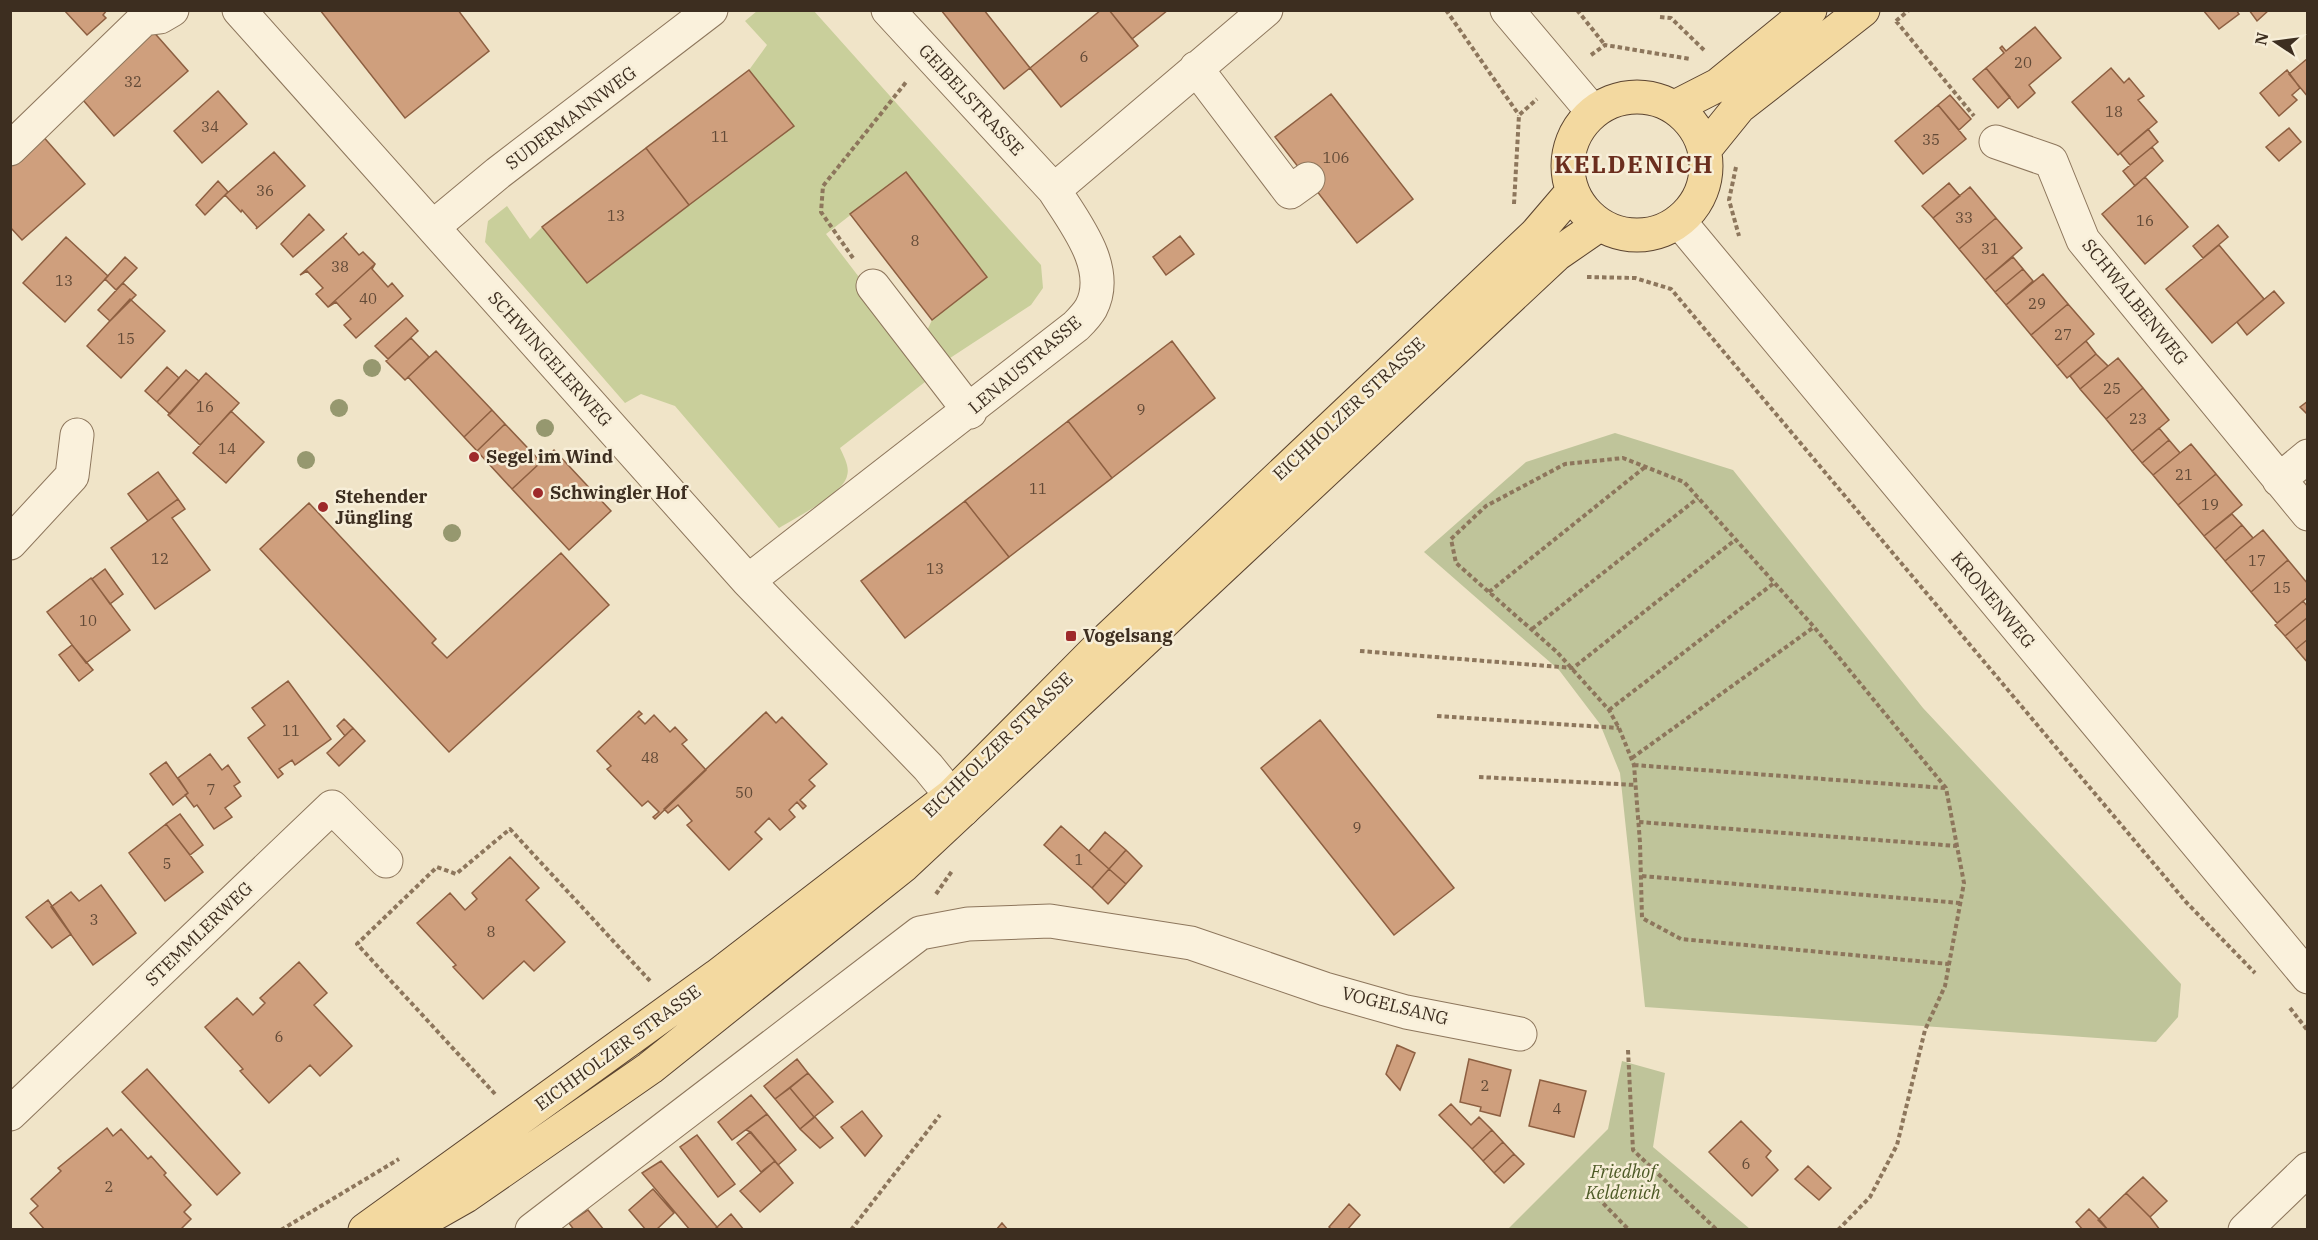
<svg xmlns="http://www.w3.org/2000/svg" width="2318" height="1240" font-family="'IBM Plex Serif',serif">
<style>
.green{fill:#c9cf9b}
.cemetery{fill:#bfc49a}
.building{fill:#cf9f7d;stroke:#8d5f41;stroke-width:1.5}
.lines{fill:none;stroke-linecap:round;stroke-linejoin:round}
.minor-casing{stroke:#8d765c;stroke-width:35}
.major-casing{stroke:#5b4430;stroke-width:35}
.path{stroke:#8d765c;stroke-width:4;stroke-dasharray:4.5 3;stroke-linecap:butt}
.minor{stroke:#faf1dc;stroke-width:33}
.major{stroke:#f3d9a0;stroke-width:33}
.tree{fill:#96986f}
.poi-dot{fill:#9e2a2b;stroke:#f7eed8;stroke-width:2}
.labels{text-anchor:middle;stroke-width:5;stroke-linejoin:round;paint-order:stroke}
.number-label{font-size:15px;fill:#624a37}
.street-label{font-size:18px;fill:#3d2e20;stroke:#f7eed8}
.poi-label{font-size:18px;font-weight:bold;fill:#3d2e20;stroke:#f7eed8;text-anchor:start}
.park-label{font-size:18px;font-style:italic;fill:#4d5a26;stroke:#f7eed8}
.district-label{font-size:24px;font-weight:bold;letter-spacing:1.5px;fill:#6b2e1e;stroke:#f7eed8}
</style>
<rect width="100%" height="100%" fill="#f0e4c8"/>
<path class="green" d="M757,11H814L1041,265L1043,288L1031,305L944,362L925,335L932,320L987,277L906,172L826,234L934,375L840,448C844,457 850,467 847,476C843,494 795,518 779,528L675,406L641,394L625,403L485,242L488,221L507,206L530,239L542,227L587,283L793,125L749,70L767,45L745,21Z"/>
<path class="cemetery" d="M1615,433L1733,470L1923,708L2181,984L2178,1017L2156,1042L1645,1007L1620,773L1600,724L1559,670L1424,552L1526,462Z
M1622,1061L1665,1073L1653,1147L1750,1229H1508L1608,1129Z"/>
<path class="building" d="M64,10H107L103,15L106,18L87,35Z
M320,10H458L489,51L405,118Z
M941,10H984L1030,68L1004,89Z
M1101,10H1109L1138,46L1061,107L1030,68Z
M1109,10H1168L1132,39Z
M2203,10H2236L2239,14L2219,29Z
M2249,10H2269L2257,21Z
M2035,27L2061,58L2029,85L2035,93L2018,108L1986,68L2004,53L2000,48L2002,46L2006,51Z
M151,29L188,71L114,136L77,93Z
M2308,58V97L2289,74Z
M1986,68L2010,97L1998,108L1973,79Z
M2111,68L2124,83L2129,78L2144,96L2138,100L2157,122L2118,155L2072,102Z
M749,70L794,126L689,205L646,148Z
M2287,70L2300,88L2292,95L2297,100L2279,116L2260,93Z
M218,91L247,124L202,163L174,131Z
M1331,94L1413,199L1357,243L1275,137Z
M1950,95L1971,119L1959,130L1938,105Z
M1938,105L1966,139L1923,174L1895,141Z
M2289,128L2301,142L2279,161L2266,147Z
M2148,129L2158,142L2130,165L2120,153Z
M40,133L85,184L22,240L10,227V159Z
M2152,147L2163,161L2135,186L2123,171Z
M646,148L689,205L587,283L542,227Z
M274,152L305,186L256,229L257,227L242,210L241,212L225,195Z
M906,172L987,277L932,320L850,214Z
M2145,177L2188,227L2145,264L2102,214Z
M218,181L228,192L205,215L196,205Z
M1949,183L1960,196L1933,218L1922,206Z
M1970,187L1996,218L1959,249L1933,218Z
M309,214L324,230L293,257L281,244Z
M1996,218L2022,248L1985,280L1959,249Z
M2218,225L2228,237L2203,258L2193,246Z
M347,233L343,237L359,255L363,252L375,264L328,307L316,294L323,288L307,271L300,275Z
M1180,236L1194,254L1166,275L1153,257Z
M66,237L108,276L65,322L23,283Z
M2219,245L2264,299L2212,343L2166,289Z
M125,257L137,268L116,290L105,279Z
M2013,257L2023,269L1995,292L1985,280Z
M375,264L372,269L388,287L392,283L403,296L356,338L344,325L351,319L336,302L328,307Z
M2023,269L2033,281L2006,305L1995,292Z
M2043,274L2068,304L2031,335L2006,305Z
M123,283L136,295L110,321L98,310Z
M2274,291L2284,303L2247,335L2237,322Z
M130,299L165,331L121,378L87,346Z
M2068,304L2094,334L2057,366L2031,335Z
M406,318L418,331L388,359L375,346Z
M411,338L429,357L405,380L386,361Z
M1172,341L1215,398L1112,478L1068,421Z
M2086,341L2096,354L2067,378L2057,366Z
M436,351L492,410L464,437L408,377Z
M2096,354L2108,366L2080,389L2070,376Z
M2118,358L2143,388L2106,419L2080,389Z
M167,367L179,378L157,402L145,391Z
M186,370L199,381L170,414L157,402Z
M206,373L239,403L200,445L168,415Z
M2143,388L2169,420L2132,451L2106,419Z
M2308,401V415L2300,407Z
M492,410L505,424L477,451L464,437Z
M231,411L264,442L226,483L193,453Z
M1068,421L1112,478L1009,557L965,501Z
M505,424L541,462L512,489L477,451Z
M2159,428L2169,440L2142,463L2132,451Z
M2169,440L2180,453L2153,475L2142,463Z
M2191,444L2216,474L2178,505L2153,475Z
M554,450L611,511L569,550L512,489Z
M158,472L178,499L148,521L128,494Z
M2216,474L2242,505L2204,536L2178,505Z
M178,499L185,509L172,518L210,570L155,609L111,548Z
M965,501L1009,557L905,638L861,581Z
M309,503L436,639L432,643L447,658L561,553L609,605L449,752L260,549Z
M2232,514L2242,525L2215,549L2204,536Z
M2242,525L2253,538L2225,561L2215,549Z
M2263,530L2288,560L2251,592L2225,561Z
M2288,560L2308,584V597L2277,623L2251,592Z
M105,569L123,594L110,604L92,579Z
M91,578L130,630L86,663L47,612Z
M2303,601L2308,607V617L2285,636L2275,625Z
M2308,617V639L2296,649L2285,636Z
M2308,639V663L2296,649Z
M72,645L93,670L79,681L59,655Z
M288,681L331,739L295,765L292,760L279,769L283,774L278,778L248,738L265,725L252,708Z
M639,711L642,714L638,717L645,724L654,715L670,732L675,727L687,740L682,744L706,770L655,819L653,817L659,812L648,801L642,806L607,769L611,766L597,751Z
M766,712L776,723L782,717L827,764L809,780L815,786L800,800L806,806L803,809L797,802L789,810L795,817L780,830L769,818L755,832L762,839L729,870L687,825L692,821L678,805L668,813L664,809Z
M344,719L353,728L345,736L337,726Z
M1320,720L1454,888L1394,935L1261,768Z
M353,728L365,741L339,766L327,753Z
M210,754L222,770L228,765L240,782L234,786L241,796L225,808L232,817L214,829L197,805L194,807L185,795L188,793L178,778Z
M166,762L188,793L173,805L150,774Z
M180,814L203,845L190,855L166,824Z
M166,824L203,872L165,901L129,853Z
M1061,826L1109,869L1092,888L1044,845Z
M1105,832L1126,850L1109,869L1089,851Z
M1126,850L1142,866L1126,884L1109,869Z
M510,857L539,888L526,900L565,942L534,971L524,961L483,999L453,967L456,965L417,923L450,893L465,910L477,899L472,893Z
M1109,869L1126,884L1108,904L1092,888Z
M101,885L136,933L93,965L51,907L71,892L79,901Z
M48,900L71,934L52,948L26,917Z
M299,962L327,993L314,1005L352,1046L320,1076L310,1065L269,1103L240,1071L243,1069L205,1027L237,998L253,1015L265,1003L260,998Z
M1397,1045L1415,1053L1400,1090L1386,1074Z
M797,1059L808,1073L775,1099L764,1086Z
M1469,1059L1511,1070L1500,1116L1480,1111L1481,1107L1460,1102Z
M147,1069L240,1173L217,1195L122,1092Z
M808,1073L833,1102L814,1117L790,1088Z
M1540,1080L1586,1091L1574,1137L1529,1126Z
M790,1088L814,1117L800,1129L775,1099Z
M751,1095L767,1114L732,1140L718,1122Z
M1451,1104L1471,1125L1479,1117L1492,1130L1472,1149L1439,1115Z
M862,1111L882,1136L865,1156L841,1127Z
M767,1114L796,1150L778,1165L751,1132L746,1130Z
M815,1117L833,1138L820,1148L800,1129Z
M1741,1121L1771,1151L1766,1157L1778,1170L1752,1196L1709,1152Z
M107,1128L113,1136L121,1129L148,1159L151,1156L166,1173L164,1175L191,1205L184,1212L191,1219L180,1230H45L30,1213L38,1206L31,1199L61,1171L58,1168Z
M1492,1130L1503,1142L1483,1161L1472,1149Z
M750,1132L775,1161L761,1172L737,1143Z
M697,1135L735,1184L718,1197L680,1147Z
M1503,1142L1514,1154L1494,1173L1483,1161Z
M1514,1154L1524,1164L1504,1183L1494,1173Z
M661,1161L717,1227L714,1230H690L642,1173Z
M775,1161L793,1183L760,1212L740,1191Z
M1808,1166L1831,1188L1819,1200L1795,1179Z
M2143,1177L2167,1201L2150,1217L2126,1193Z
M653,1189L674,1213L656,1230H646L629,1210Z
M2126,1193L2150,1217L2160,1230H2108L2098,1220Z
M1349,1204L1360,1215L1347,1230H1332L1329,1227Z
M2089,1209L2099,1219L2108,1230H2083L2076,1222Z
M588,1210L604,1230H574L569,1223Z
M731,1214L744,1230H719L717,1227Z
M1002,1223L1008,1230H996Z"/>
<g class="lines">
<g class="minor-casing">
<path id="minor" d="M239,10L748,581L928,767L963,810
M888,10L1054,190
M1507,10L1593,112
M1196,68L1290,192L1308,179
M1996,142L2051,161L2083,240L2308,514
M10,149L144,19L160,17L172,10
M1679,221L2308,977
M433,227L498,173L711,10
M873,286L970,412
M2279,480L2308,456
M10,543L72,476L77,435
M748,581L1076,326C1081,321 1087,315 1091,308C1112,268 1074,222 1054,190L1266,10
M10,1114L332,807L386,861
M532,1230L920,933L968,924L1050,921L1191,943L1325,989L1406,1012L1520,1034
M2245,1230L2308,1169"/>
</g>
<g class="major-casing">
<path id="major" d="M1568 166a69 69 0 1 1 138 0a69 69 0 1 1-138 0Z
M1675,107L1718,85L1810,10
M1705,149L1739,107L1863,10
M365,1230L717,976L952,795L1098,648L1536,234L1572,192
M406,1230L466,1196L650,1068L904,865L1557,254L1599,225"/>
</g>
<path class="path" d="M1446,10L1519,115
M1577,10L1605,45
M1660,17L1671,18L1706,52
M1896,21L1909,10
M1896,21L1974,116
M1591,55L1605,45L1690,59
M1736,167L1729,200L1739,236
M1514,204L1519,115L1537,99
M853,258L821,212L823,186L907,81
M1587,277L1635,278L1671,289L2186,902L2255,973
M1489,592L1645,467
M1532,629L1698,498
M1360,651L1573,668L1735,540
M1609,710L1774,583
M1437,716L1619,728
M1632,758L1814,627
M1634,765L1945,788
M1479,777L1636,785
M1639,822L1957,846
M1642,876L1960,903
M936,894L952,871
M2290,1008L2308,1031
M1628,1050L1633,1150L1717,1230
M495,1094L357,944L437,867L456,874L510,829L651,982
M1598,1198L1629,1230
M281,1230L399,1159
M851,1230L940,1115
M1838,1230L1870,1197L1897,1145L1925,1030L1945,986L1964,883L1946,788L1814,627L1684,482L1623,458L1565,464L1486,506L1451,539L1456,563L1557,652L1609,710L1619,728L1634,765L1640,843L1642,918L1681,939L1949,964"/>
<use href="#minor" class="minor"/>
<use href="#major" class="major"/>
</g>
<g class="tree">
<circle cx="372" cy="368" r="9"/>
<circle cx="339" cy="408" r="9"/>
<circle cx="545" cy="428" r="9"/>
<circle cx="306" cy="460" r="9"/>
<circle cx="452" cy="533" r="9"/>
</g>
<g class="poi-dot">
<circle cx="474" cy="457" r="6"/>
<circle cx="538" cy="493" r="6"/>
<circle cx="323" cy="507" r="6"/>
<rect x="1065" y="630" width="12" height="12" rx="3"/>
</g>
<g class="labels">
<g class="number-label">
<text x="1084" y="62">6</text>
<text x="2023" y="68">20</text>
<text x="133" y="87">32</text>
<text x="2114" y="117">18</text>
<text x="210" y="132">34</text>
<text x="720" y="142">11</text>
<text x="1931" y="145">35</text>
<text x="1336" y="163">106</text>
<text x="265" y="196">36</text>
<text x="616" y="221">13</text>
<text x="1964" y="223">33</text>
<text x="2145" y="226">16</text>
<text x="915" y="246">8</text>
<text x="1990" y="254">31</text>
<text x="340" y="272">38</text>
<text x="64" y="286">13</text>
<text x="368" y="304">40</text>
<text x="2037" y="309">29</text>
<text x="2063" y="340">27</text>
<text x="126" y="344">15</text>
<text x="2112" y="394">25</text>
<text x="205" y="412">16</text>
<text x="1141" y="415">9</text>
<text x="2138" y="424">23</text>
<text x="227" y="454">14</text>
<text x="2184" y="480">21</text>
<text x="1038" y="494">11</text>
<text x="2210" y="510">19</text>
<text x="160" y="564">12</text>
<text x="2257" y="566">17</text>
<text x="935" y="574">13</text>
<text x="2282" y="593">15</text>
<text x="88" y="626">10</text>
<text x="291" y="736">11</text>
<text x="650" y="763">48</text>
<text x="211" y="795">7</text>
<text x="744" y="798">50</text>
<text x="1357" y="833">9</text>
<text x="1079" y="865">1</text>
<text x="167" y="869">5</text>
<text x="94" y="925">3</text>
<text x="491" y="937">8</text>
<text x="279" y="1042">6</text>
<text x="1485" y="1091">2</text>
<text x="1557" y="1114">4</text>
<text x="1746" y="1169">6</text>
<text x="109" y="1192">2</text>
</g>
<g class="street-label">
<text transform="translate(971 100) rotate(47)" y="6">GEIBELSTRASSE</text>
<text transform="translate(571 118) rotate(-37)" y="6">SUDERMANNWEG</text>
<text transform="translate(2135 302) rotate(51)" y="6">SCHWALBENWEG</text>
<text transform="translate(550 359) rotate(48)" y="6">SCHWINGELERWEG</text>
<text transform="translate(1025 365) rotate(-40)" y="6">LENAUSTRASSE</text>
<text transform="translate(1349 409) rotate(-43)" y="6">EICHHOLZER STRASSE</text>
<text transform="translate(1993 600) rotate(50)" y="6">KRONENWEG</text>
<text transform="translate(998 745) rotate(-44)" y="6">EICHHOLZER STRASSE</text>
<text transform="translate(199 934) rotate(-44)" y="6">STEMMLERWEG</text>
<text transform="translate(1395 1006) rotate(14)" y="6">VOGELSANG</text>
<text transform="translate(618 1048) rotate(-36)" y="6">EICHHOLZER STRASSE</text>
</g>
<g class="poi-label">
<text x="486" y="463">Segel im Wind</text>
<text x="550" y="499">Schwingler Hof</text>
<text x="335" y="503">Stehender<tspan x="335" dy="21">Jüngling</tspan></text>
<text x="1083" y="642">Vogelsang</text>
</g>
<g class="park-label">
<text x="1623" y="1178">Friedhof<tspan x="1623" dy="21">Keldenich</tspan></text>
</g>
<g class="district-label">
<text x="1634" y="173">KELDENICH</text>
</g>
</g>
<rect width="2318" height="1240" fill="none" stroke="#3d2e20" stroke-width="24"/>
<g transform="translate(2276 42) rotate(283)" stroke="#f7eed8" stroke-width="4.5" paint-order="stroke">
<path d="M0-4.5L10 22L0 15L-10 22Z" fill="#3d2e20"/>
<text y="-9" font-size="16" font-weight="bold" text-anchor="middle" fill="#3d2e20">N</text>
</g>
</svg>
